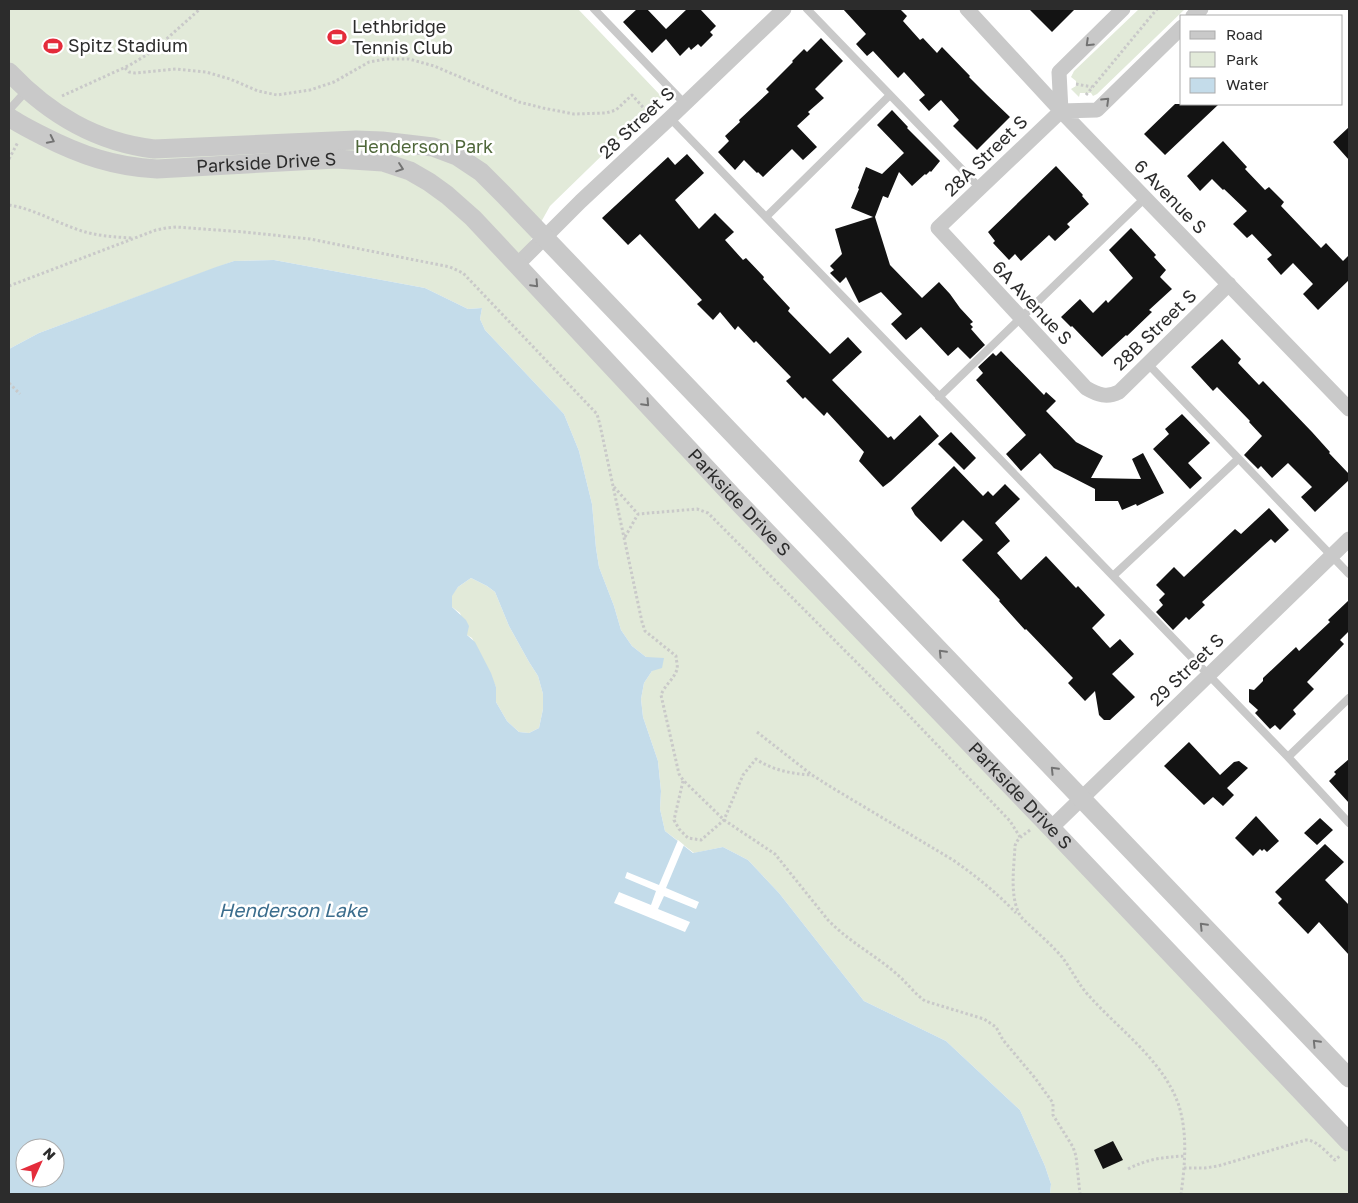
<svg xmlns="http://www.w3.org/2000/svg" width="1358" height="1203" font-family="'Golos Text',sans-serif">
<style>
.green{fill:#e2ead9}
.water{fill:#c4dcea;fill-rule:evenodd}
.pier{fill:#fff}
.building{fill:#131313}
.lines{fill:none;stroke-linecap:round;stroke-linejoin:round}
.path{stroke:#c9c9c9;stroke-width:3;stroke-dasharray:2.5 2.5;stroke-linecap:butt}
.service{stroke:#c9c9c9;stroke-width:8}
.minor{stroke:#c9c9c9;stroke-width:15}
.tertiary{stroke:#c9c9c9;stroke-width:19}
.oneway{stroke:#737373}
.labels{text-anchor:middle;stroke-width:5;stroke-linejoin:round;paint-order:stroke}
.poi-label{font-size:18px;fill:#2c2c2c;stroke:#fff;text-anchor:start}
.street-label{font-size:18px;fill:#2c2c2c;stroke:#fff}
.park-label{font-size:18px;fill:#4f673a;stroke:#fff}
.water-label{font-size:19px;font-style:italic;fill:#3b6d8d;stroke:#fff}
</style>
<rect width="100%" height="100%" fill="#fff"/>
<path class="green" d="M9,9H578L662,97L550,206L517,265L1349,1142V1194H1050L1051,1184L1045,1166L1020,1110L946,1041L864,1001L779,893L748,860L723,847L694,853L665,831L660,809L661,791L658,761L643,717L641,699L644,683L652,671L646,657L632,646L621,630L614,606L599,567L596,548L592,504L579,451L564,414L485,330L480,319L482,308L468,309L425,288L274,260L234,261L39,333L9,349Z
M1139,9H1185L1097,94L1093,96L1091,93H1080L1079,97L1071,89L1076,86V81L1071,77L1074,71Z
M471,578L487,586L495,592L509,626L529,662L538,676L543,694V709L539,728L529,733L519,732L507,721L496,702V687L472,638L467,635L460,613L452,607V595L458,587Z"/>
<path class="water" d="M274,260L425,288L468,309L482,308L480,319L485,330L564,414L579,451L592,504L596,548L599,567L614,606L621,630L632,646L646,657L664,658L662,668L652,671L644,683L641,699L643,717L658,761L661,791L660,809L665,831L693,853L723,847L748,860L779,893L864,1001L946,1041L1020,1110L1045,1166L1051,1184L1050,1194H9V349L39,333L216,267L234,261ZM471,578L487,586L495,592L509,626L529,662L538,676L543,694V709L539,728L529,733L519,732L507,721L496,702V687L491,673L475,642L467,635L469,626L466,620L452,607V596L458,587ZM25,1148H55V1178H25Z"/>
<path class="pier" d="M678,840L684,845L666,888L699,902L696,909L664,896L658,909L690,922L685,932L614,903L619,892L651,905L656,891L625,878L627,872L659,885Z"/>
<path class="building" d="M637,9H647L666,29L687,9H700L716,26L710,32L713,35L701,47L698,44L691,50L689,47L680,56L666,39L652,53L623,22Z
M843,9H900L907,16L903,21L920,40L923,38L937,53L942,47L970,76L969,77L987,95L1010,117L977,150L953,126L959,120L941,100L929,111L919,100L925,95L904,72L898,78L873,51L867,56L856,44L866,34Z
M1029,9H1075L1052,32Z
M821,38L843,61L815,89L824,98L808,112L810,114L797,126L817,147L803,160L792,149L763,177L758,172L757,173L744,160L735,170L718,152L729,141L725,136L740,122L739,120L769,92L766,89L793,62L792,61L804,49L807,52Z
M1175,104H1219L1165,155L1144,134Z
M892,110L908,127L907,128L940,161L931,172L930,171L926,175L925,174L912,186L899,172L888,198L883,196L875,217L890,265L922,298L939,282L950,294L960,308L973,322L970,324L973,327L971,329L985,345L970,359L958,347L948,356L921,327L906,340L891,324L902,314L881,292L859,303L846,277L840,283L830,273L834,270L830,266L842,254L835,229L873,217L851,208L859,189L858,188L866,167L882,174L904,153L877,125Z
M1349,127V160L1333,142Z
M1223,141L1247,167L1245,169L1265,190L1269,187L1284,202L1281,206L1321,248L1326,243L1343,261L1349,255V280L1318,310L1303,294L1313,284L1293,263L1281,275L1267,259L1272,255L1252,234L1247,238L1233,224L1247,211L1224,189L1223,190L1212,179L1200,191L1187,176Z
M687,154L704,173L675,200L699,229L715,213L734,232L725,240L743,260L746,258L764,277L763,279L790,308L788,311L830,354L848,337L862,352L832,380L888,438L891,436L894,440L920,415L939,436L891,481L883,487L859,461L864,452L827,412L824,416L805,397L803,399L786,381L791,377L756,341L754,343L738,326L735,330L720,312L713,320L697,304L702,300L640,234L628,245L602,218L668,157L675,165Z
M1056,166L1083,195L1082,196L1089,204L1067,224L1070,227L1055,241L1049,235L1021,261L1015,254L1009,260L993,243L995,241L988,232Z
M1131,228L1156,255L1154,257L1166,270L1160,277L1172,289L1149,310L1152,312L1127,336L1126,335L1102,357L1072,326L1071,327L1061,317L1080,299L1093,313L1106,300L1108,303L1133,278L1109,250Z
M1222,339L1241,359L1238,363L1259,385L1263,381L1312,432L1330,452L1329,453L1349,474V480L1315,512L1301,497L1312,487L1288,463L1272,478L1261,466L1258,469L1244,455L1262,436L1249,422L1250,421L1217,387L1213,391L1191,367Z
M1001,351L1044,395L1046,392L1056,401L1046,411L1076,442L1103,456L1091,478L1141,479L1132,459L1143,453L1164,493L1137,506L1136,504L1122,510L1118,501H1095V489L1054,468L1040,453L1021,471L1006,454L1026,435L976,380L983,373L978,367L993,353L996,356Z
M1182,414L1210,443L1188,463L1202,478L1190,489L1153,449L1169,434L1165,429Z
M951,432L976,458L964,470L938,444Z
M954,466L983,496L988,491L993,496L1005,484L1020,499L995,523L1010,541L997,553L1021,580L1046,556L1076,588L1078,586L1105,615L1092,628L1110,648L1120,639L1134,654L1112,674L1135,697L1110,720H1104L1099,715L1095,691L1085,701L1068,683L1073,678L1026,629L1025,630L999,601L1000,600L962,560L983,540L963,520L941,542L915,515L911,508Z
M1269,508L1289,530L1275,543L1271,539L1262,547L1202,602L1205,605L1189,620L1186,617L1173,630L1156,612L1163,605L1159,600L1165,594L1156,585L1174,567L1184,577L1235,529L1241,534Z
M1349,600V631L1340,640L1344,644L1307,682L1314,689L1293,710L1296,714L1280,730L1275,725L1270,729L1255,713L1258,710L1249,702V689L1254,690L1263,681V678L1296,647L1299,651L1330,622L1328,620Z
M1189,742L1220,775L1234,762L1239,761L1248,768L1227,788L1234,795L1223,806L1213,797L1204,805L1164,766Z
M1349,759V803L1329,781L1336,774L1334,772Z
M1256,816L1279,841L1267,852L1264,849L1262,851L1260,849L1253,856L1235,838Z
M1320,818L1333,830L1317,845L1304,833Z
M1325,844L1344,862L1325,880L1349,905V955L1319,922L1308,934L1278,903L1282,899L1275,892Z
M1113,1141L1123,1160L1103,1169L1094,1150Z"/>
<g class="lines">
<path class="path" d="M125,68L129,72L135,73L176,69L206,72L230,79L258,91L277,95L310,90L334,82L369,62L386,59H409L434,66L519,102L543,108L574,114L606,113L616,110L632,95L650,115
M1076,84L1092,87
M1086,95L1157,9
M62,96L130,65L153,51L200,9
M9,159L18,142
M9,205C34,209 55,222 79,230C96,236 114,237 133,238
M9,286L156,230L166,228L176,227L244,232L310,239L450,267L463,273L597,414L600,425L642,622L645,631L676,656C676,660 678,665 677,669C675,678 664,686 661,695L679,774L683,780L724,820L775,854L828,920C849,942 877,956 899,976C908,984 915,994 925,1001L984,1019L996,1027L1003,1040L1035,1078L1053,1103V1115L1073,1147L1076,1156L1080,1194
M9,383L20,394
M614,487L638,514L697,509L708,513L899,705L1010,821L1020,837
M625,537L638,514
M757,732L812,775L831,787L953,860C976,876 997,893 1016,913
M683,781L674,820L679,829L688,838L701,840L724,820L743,775L756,759C772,770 792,774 812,775
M1030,830C1024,835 1017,838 1015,846C1014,868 1009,898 1021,917C1034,930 1050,943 1062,957C1072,970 1079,986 1091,998C1121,1031 1162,1060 1178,1103C1188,1132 1185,1165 1181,1194
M1184,1168H1205L1218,1166L1306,1140C1317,1140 1327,1153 1335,1160L1341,1155
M1128,1169C1147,1159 1164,1157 1185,1156"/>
<path class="service" d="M594,9L685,104
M807,9L980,188
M9,110L27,90
M670,118L1288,757L1349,823
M766,217L890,95
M1148,364L1349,574
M939,397L1145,198
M1113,576L1238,459
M1288,757L1349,698"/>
<path class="minor" d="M967,9L1061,111L1349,409
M1193,16L1201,9
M1061,111L938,228L1086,388C1098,395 1107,398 1119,392L1229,284
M1061,111L1097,110L1182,27
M1061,111L1059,72L1123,9
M517,265L581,201L670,118L784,9
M1051,828L1349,539"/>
<g class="tertiary">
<path d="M9,72C49,114 95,142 154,149L356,140L382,141L433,147L457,156L481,172L504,195L1349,1078"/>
<path id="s1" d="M9,117C19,124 31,130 43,136C80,155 115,167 157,169L336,159L383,162L410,171L429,182L447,195L473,218L517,265L738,502L1051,828L1349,1142"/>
</g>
</g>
<defs><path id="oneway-chevron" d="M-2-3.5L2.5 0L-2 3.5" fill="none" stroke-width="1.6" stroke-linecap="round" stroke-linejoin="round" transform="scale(1.25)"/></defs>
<g class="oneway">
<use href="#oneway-chevron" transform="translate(1089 43) rotate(136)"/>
<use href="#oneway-chevron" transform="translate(1106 101) rotate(-44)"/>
<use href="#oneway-chevron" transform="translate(51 140) rotate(26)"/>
<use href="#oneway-chevron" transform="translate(400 168) rotate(19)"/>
<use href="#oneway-chevron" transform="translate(535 284) rotate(47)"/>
<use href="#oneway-chevron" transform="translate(646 403) rotate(47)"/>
<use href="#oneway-chevron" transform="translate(942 653) rotate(-134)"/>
<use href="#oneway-chevron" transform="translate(1054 770) rotate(-134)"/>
<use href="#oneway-chevron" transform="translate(1203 926) rotate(-134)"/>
<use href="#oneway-chevron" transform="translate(1316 1043) rotate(-134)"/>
</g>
<defs>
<g id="stadium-bare" transform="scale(1.5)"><path d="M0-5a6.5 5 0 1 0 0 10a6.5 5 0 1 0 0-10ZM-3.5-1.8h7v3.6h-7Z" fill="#e42c3b" stroke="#fff" stroke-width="2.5" paint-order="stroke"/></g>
</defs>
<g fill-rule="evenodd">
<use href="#stadium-bare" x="337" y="37"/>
<use href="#stadium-bare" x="53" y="46"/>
</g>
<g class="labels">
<g class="poi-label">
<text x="352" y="33">Lethbridge<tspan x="352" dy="21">Tennis Club</tspan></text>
<text x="68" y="52">Spitz Stadium</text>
</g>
<g class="street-label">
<text transform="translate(637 123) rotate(-43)" y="6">28 Street S</text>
<text transform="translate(986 156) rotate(-44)" y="6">28A Street S</text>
<text dy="6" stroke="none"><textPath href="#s1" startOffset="268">Parkside Drive S</textPath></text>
<text transform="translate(1170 197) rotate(46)" y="6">6 Avenue S</text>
<text transform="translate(1032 303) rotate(47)" y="6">6A Avenue S</text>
<text transform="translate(1155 330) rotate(-44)" y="6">28B Street S</text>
<text dy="6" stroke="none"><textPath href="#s1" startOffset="882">Parkside Drive S</textPath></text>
<text transform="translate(1187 670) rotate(-44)" y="6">29 Street S</text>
<text dy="6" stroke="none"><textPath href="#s1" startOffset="1288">Parkside Drive S</textPath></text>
</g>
<g class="park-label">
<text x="424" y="153">Henderson Park</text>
</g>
<g class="water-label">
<text x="293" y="917">Henderson Lake</text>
</g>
</g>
<rect width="1358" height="1203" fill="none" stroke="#2c2c2c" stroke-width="20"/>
<rect x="1180" y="15" width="162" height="90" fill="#ffffff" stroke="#ababab"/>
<rect x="1190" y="31" width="25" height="8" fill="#c9c9c9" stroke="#ababab"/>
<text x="1226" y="40" font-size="15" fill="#2c2c2c">Road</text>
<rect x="1190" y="52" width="25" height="15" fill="#e2ead9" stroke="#ababab"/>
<text x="1226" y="65" font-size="15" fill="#2c2c2c">Park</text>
<rect x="1190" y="78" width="25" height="15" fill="#c4dcea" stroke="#ababab"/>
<text x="1226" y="90" font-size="15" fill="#2c2c2c">Water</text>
<g transform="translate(40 1163) rotate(46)"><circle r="24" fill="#ffffff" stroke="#ababab"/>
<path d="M0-4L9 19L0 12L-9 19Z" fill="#e42c3b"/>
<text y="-8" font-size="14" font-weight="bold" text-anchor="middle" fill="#2c2c2c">N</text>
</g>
</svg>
